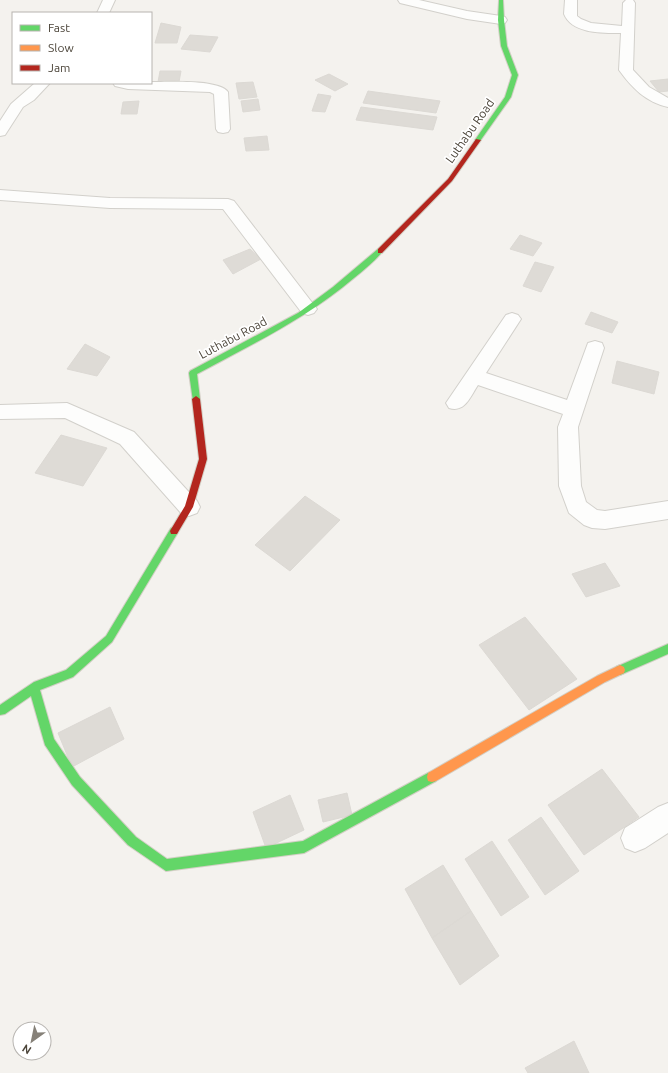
<svg xmlns="http://www.w3.org/2000/svg" width="668" height="1073" font-family="Ubuntu,sans-serif">
<style>
.building{fill:#dedbd6;stroke:#dcd9d4}
.lines{fill:none;stroke-linecap:round;stroke-linejoin:round}
.street-casing{stroke:#d2d0cb;stroke-width:2}
.fast-casing{stroke:#d3cfc5;stroke-width:2}
.slow-casing{stroke:#d3cfc5;stroke-width:2}
.jam-casing{stroke:#d3cfc5;stroke-width:2}
.street{fill:#fdfdfc;fill-rule:evenodd}
.fast{fill:#63d668;fill-rule:evenodd}
.slow{fill:#ff974d;fill-rule:evenodd}
.jam{fill:#b3261e;fill-rule:evenodd}
.labels{text-anchor:middle;stroke-width:3.5;stroke-linejoin:round;paint-order:stroke}
.street-label{font-size:12px;fill:#4b4439;stroke:#fff}
</style>
<rect width="100%" height="100%" fill="#f4f2ee"/>
<path class="building" d="M161,23L181,27L177,43H155Z
M190,35L218,37L210,52L181,49Z
M160,71H181L179,82H158Z
M329,74L348,84L335,91L315,80Z
M668,79V91L659,92L650,81Z
M253,82L257,97L239,99L236,83Z
M368,91L440,101L436,113L363,103Z
M318,94L331,96L325,112L312,111Z
M258,99L260,110L243,112L241,101Z
M139,101L137,114H121L123,102Z
M361,107L437,117L433,130L356,120Z
M267,136L269,150L246,151L244,138Z
M520,235L542,243L533,256L510,249Z
M250,249L261,259L233,274L223,260Z
M535,262L554,267L541,292L523,286Z
M591,312L618,322L612,333L585,324Z
M85,344L110,357L97,376L67,369Z
M617,361L659,372L654,394L612,383Z
M61,435L107,448L83,486L35,473Z
M305,496L340,520L290,571L255,545Z
M605,563L620,586L586,597L572,574Z
M525,617L577,679L529,710L479,645Z
M110,707L124,739L72,767L58,733Z
M602,769L639,817L584,855L548,805Z
M347,793L352,815L323,822L318,800Z
M290,795L304,830L266,848L253,812Z
M541,817L579,871L545,895L508,840Z
M492,841L529,897L501,916L465,859Z
M443,865L471,911L432,938L405,889Z
M471,911L499,956L460,985L432,938Z
M574,1041L589,1073H528L525,1068Z"/>
<g class="lines">
<g class="street-casing">
<path id="street" d="M103,0H115L109,13H97Z
M398,0H419L467,11L501,16L505,17L507,20L505,23L501,24L467,19L400,3Z
M565,0H577V16L581,19L591,23L622,26L623,3L626,0H633L635,3L633,70L649,87L668,98V107C646,102 632,88 619,70L621,33C603,33 572,34 564,14Z
M151,82C167,82 219,79 228,92L230,129L228,132L223,133L218,132L216,129L214,94L210,92L128,89L115,86L113,83H151Z
M35,83H50L34,100L23,107L5,135L0,136V121L11,104Z
M0,190L110,198L228,199L234,201L317,309L314,313L308,315L302,313L223,209L110,208L0,200Z
M512,313L518,315L521,319L486,373L567,400L588,343L595,341L602,343L604,348L578,427L581,486L586,502L597,510L605,511L668,501V519L605,529L592,528L584,525L569,513L559,486L558,427L563,414L478,385C470,397 465,413 449,408L446,403L506,315Z
M67,403L134,432L197,501L200,507L197,513L189,516L181,513L120,444L65,418L0,419V405Z
M668,803V833L645,848L635,852L625,848L621,838L625,828L658,807Z"/>
</g>
<g class="fast-casing">
<path id="fast" d="M499,0H503L504,20L507,46L518,75L511,97L480,141L478,142L475,140L505,97L512,75L501,46L498,20Z
M378,249H380L383,251C375,261 364,270 354,278C307,318 251,345 197,374L200,399L199,401H193L189,373L190,371L298,313L333,287Z
M174,527L177,528L178,531L177,534L112,642L73,677L40,690L54,739L80,777L136,837L167,859L303,841L428,773L432,772L436,773L437,777L436,781L304,853L166,871L128,845L72,785L45,745L31,696L5,714L0,715V705L34,682L66,670L106,636L171,528Z
M668,644V654L620,675L616,673L615,670L616,667Z"/>
</g>
<g class="slow-casing">
<path id="slow" d="M620,665L624,667L625,670L624,673L605,682L436,781L432,782L428,781L427,777L428,773L597,676Z"/>
</g>
<g class="jam-casing">
<path id="jam" d="M476,139L481,140L452,181L382,253H378V249L448,179Z
M196,396L200,399L207,459L193,507L177,534H171L170,531L185,506L199,459L192,399Z"/>
</g>
<use href="#street" class="street"/>
<use href="#fast" class="fast"/>
<use href="#slow" class="slow"/>
<use href="#jam" class="jam"/>
</g>
<g class="labels">
<g class="street-label">
<text transform="translate(470 131) rotate(-55)" y="4">Luthabu Road</text>
<text transform="translate(233 338) rotate(-28)" y="4">Luthabu Road</text>
</g>
</g>
<rect x="12" y="12" width="140" height="72" fill="#ffffff" stroke="#b7b4b0"/>
<rect x="20" y="25" width="20" height="6" fill="#63d668" stroke="#b7b4b0"/>
<text x="48" y="32" font-size="12" fill="#4b4439">Fast</text>
<rect x="20" y="45" width="20" height="6" fill="#ff974d" stroke="#b7b4b0"/>
<text x="48" y="52" font-size="12" fill="#4b4439">Slow</text>
<rect x="20" y="65" width="20" height="6" fill="#b3261e" stroke="#b7b4b0"/>
<text x="48" y="72" font-size="12" fill="#4b4439">Jam</text>
<g transform="translate(32 1041) rotate(213)"><circle r="19" fill="#ffffff" stroke="#b7b4b0"/>
<path d="M0-3L7 15L0 10L-7 15Z" fill="#868178"/>
<text y="-6" font-size="11" font-weight="bold" text-anchor="middle" fill="#4b4439">N</text>
</g>
</svg>
